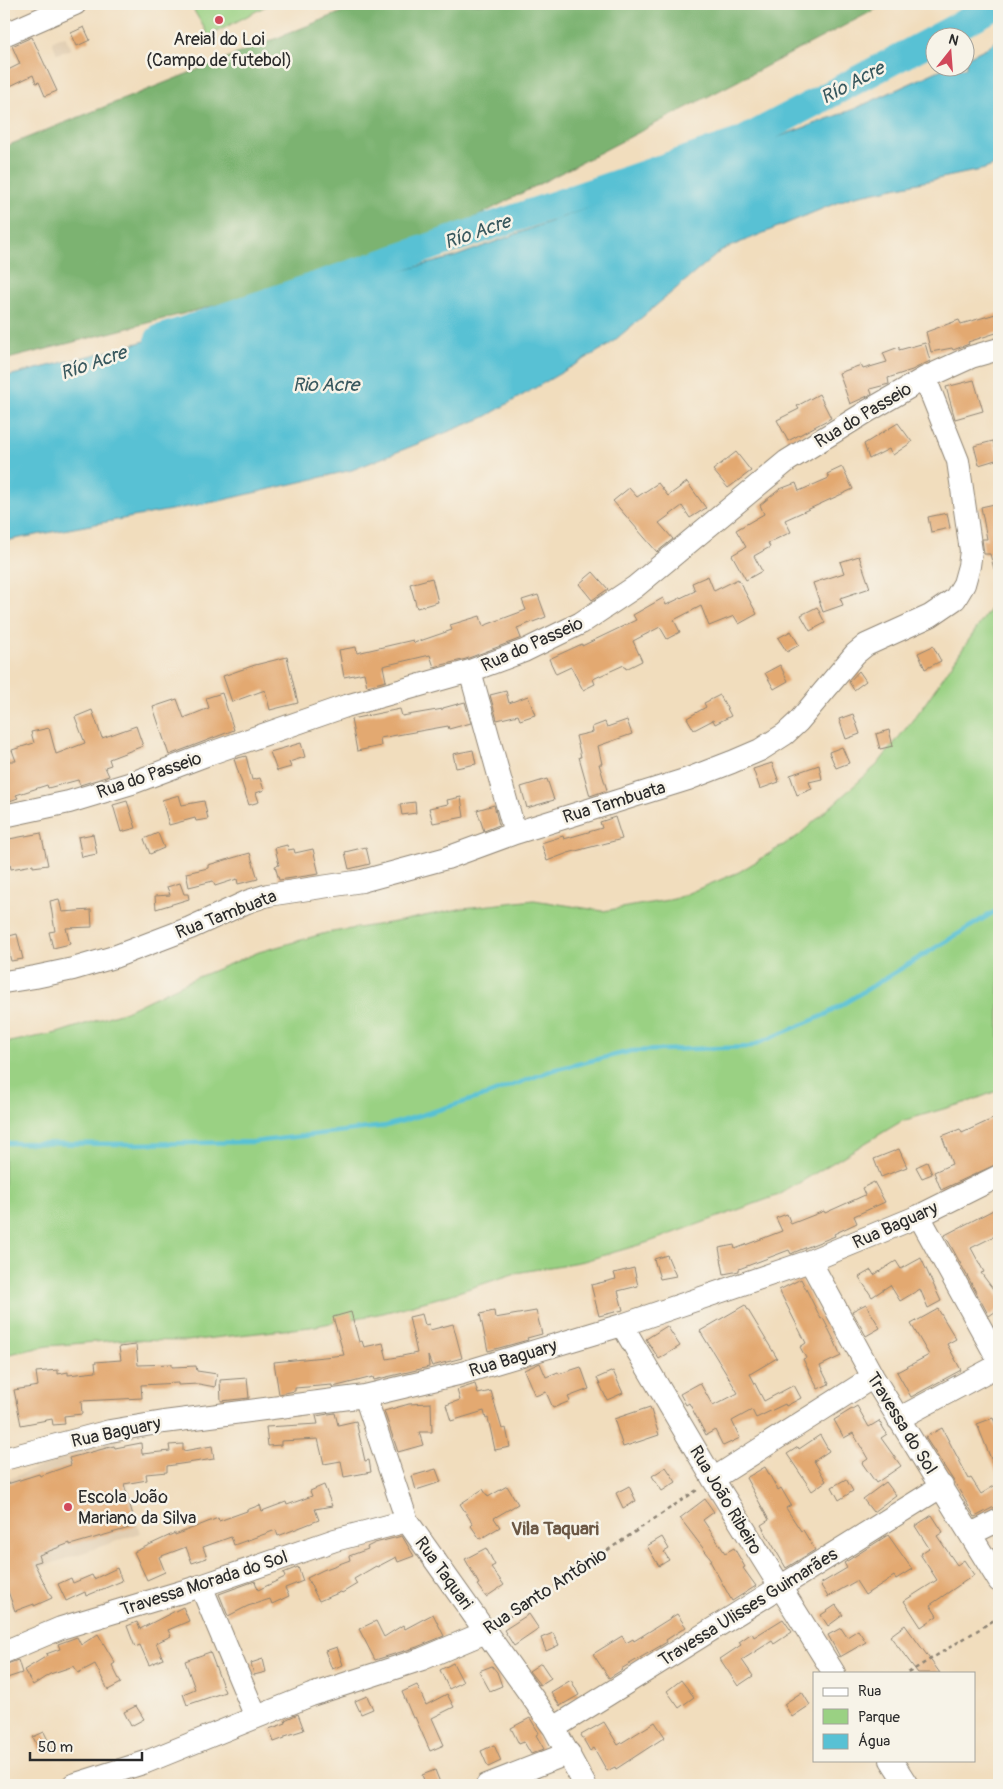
<svg xmlns="http://www.w3.org/2000/svg" width="1003" height="1789" font-family="Pangolin,sans-serif">
<style>
.built{fill:#e1cdb1}
.green{fill:#9ad183;stroke:#627e57}
.forest{fill:#7bb371;stroke:#536f4e}
.water{fill:#58c1d4;stroke:#427680}
.lines{fill:none;stroke-linecap:round;stroke-linejoin:round}
.stream{stroke:#58c1d4;stroke-width:4.5}
.river{stroke:#58c1d4;stroke-width:28}
.building{fill:#e3a971}
.minor-casing{stroke:#8e8474;stroke-width:24}
.path{stroke:#8e8474;stroke-width:2.5;stroke-dasharray:4 4;stroke-linecap:butt}
.minor{stroke:#fff;stroke-width:22}
.poi-dot{fill:#d1495b;stroke:#f7f3e8;stroke-width:2}
.labels{text-anchor:middle;stroke-width:5;stroke-linejoin:round;paint-order:stroke}
.poi-label{font-size:18px;fill:#2b2b2b;stroke:#f7f3e8}
.street-label{font-size:18px;fill:#2b2b2b;stroke:#f7f3e8}
.water-label{font-size:19px;font-style:italic;fill:#38585e;stroke:#f7f3e8}
.neighbourhood-label{font-size:19px;font-weight:bold;fill:#6b5744;stroke:#f7f3e8}
</style>
<rect width="100%" height="100%" fill="#f7f3e8"/>
<filter id="ink" filterUnits="userSpaceOnUse"><feTurbulence type="fractalNoise" baseFrequency=".02" numOctaves="2"/><feDisplacementMap in="SourceGraphic" scale="10" xChannelSelector="R" yChannelSelector="G"/><feConvolveMatrix kernelMatrix="1 2 1 2 8 2 1 2 1" color-interpolation-filters="sRGB"/></filter>
<filter id="wash" filterUnits="userSpaceOnUse"><feTurbulence type="fractalNoise" baseFrequency=".0096" numOctaves="4" result="noise"/><feDisplacementMap in="SourceGraphic" scale="20" xChannelSelector="R" yChannelSelector="G"/><feGaussianBlur stdDeviation="1.12" result="paint"/><feColorMatrix in="noise" values="0 0 0 0 0 0 0 0 0 0 0 0 0 0 0 0 0 1.4 0 .05"/><feComposite in="paint" operator="in"/></filter>
<g filter="url(#wash)">
<rect width="100%" height="100%" fill="#f1ddbd"/>
<path class="built" d="M65,36L71,49L57,54L52,41Z
M116,1436L140,1533L4,1580V1481Z"/>
<path class="green" d="M190,4H270L209,36Z
M999,596V1090L971,1101L902,1121L779,1195L649,1242L584,1261L516,1273L449,1295L383,1313L310,1327L187,1341L118,1340L48,1346L4,1355V1043L57,1033L126,1011L193,979L259,952L326,933L395,922L464,908L534,900L603,911L674,899L739,872L798,836L877,765L922,708Z"/>
<path class="forest" d="M362,4H886L395,259L4,360V147Z"/>
<path class="water" d="M999,39V163L985,169L851,197L722,250L609,345L485,417L352,470L219,501L4,541V377L113,350L319,292L454,257L854,109L944,68H966V58L986,48Z"/>
<g class="lines">
<path class="stream" d="M4,1143L132,1144L253,1142L386,1126L487,1095L553,1070L632,1051L749,1047L825,1015L999,909"/>
<path class="river" d="M936,38L999,4
M159,339L742,141L936,38"/>
</g>
<g id="blocks">
<path class="building" d="M84,27L90,40L77,46L71,33Z
M32,37L57,91L45,96L39,82L36,83L33,75L4,89V72L20,64L12,46Z
M999,313V332L968,342L969,344L953,350L952,348L931,352L926,332L959,320L961,324Z
M925,343L930,361L912,370L888,378L889,384L870,389L872,394L850,404L839,373L861,365L863,369L887,362L883,353L899,347V350Z
M974,380L983,411L955,419L946,387Z
M819,394L831,418L788,441L777,420L799,409L797,406Z
M898,423L912,442L893,455L889,449L869,459L864,444Z
M993,441L999,459L979,465L974,446Z
M736,452L751,471L728,488L713,470Z
M842,467L853,489L785,520L791,532L768,543L770,547L754,556L762,571L746,580L732,555L746,547L736,530L764,514L760,505L780,489L796,483L799,491L829,478L827,474Z
M687,482L706,508L690,518L682,506L659,523L673,539L657,552L613,501L629,488L637,497L658,483L668,496Z
M999,503V569H994L990,554H984L982,539H987L981,507Z
M947,513L950,528L931,532L928,517Z
M859,556L870,588L840,598L843,605L823,612L813,583L844,573L840,562Z
M593,572L608,589L592,600L579,584Z
M708,576L714,591L738,579L757,614L739,624L734,616L709,626L701,606L674,620L680,632L667,639L660,627L633,641L642,661L626,669L624,665L593,679L595,684L583,690L571,667L556,674L549,659L582,644V646L636,620L633,615L663,598L666,605L695,591L692,583Z
M432,578L438,602L417,608L410,584Z
M538,595L546,617L517,628L521,638L519,639L466,659L434,667L430,655L383,666L386,681L367,686L364,673L344,677L339,650L356,647L357,653L413,640L414,643L452,630L450,625L480,616L483,626L526,610L522,600Z
M817,607L825,623L810,631L801,615Z
M791,631L799,645L787,652L778,638Z
M933,646L941,661L925,669L918,653Z
M287,657L298,703L270,710L265,690L232,702L223,676L255,665Z
M780,665L788,681L774,689L765,673Z
M859,671L866,681L854,690L849,682Z
M506,691L509,703L528,696L535,715L520,720L518,715L497,720L490,695Z
M222,693L234,730L169,755L153,707L177,699L184,718L209,708L206,698Z
M720,695L731,716L715,724L713,720L694,730L687,718L706,707L704,703Z
M465,702L471,723L449,729L448,726L380,738L381,746L357,751L351,719L400,709L402,716L443,709V708Z
M92,710L102,738L136,726L143,746L109,759L111,765L105,767L109,776L80,785L78,780L48,788L47,785L16,795L18,798L4,803V761H16L12,750L34,743L31,732L49,728L56,754L85,743L75,717Z
M853,714L860,734L846,739L839,719Z
M627,720L632,734L598,746L602,764H599L607,790L590,796L579,757H581L576,736L593,732L592,727L605,722L607,727Z
M889,730L893,746L880,749L876,734Z
M301,743L305,757L289,762L291,767L277,771L270,752Z
M842,747L849,763L836,768L829,752Z
M473,750L476,764L456,768L453,754Z
M246,756L252,780L260,778L264,790L256,793L259,802L249,805L234,759Z
M772,763L779,782L760,789L753,769Z
M819,765L822,779L809,782L812,789L797,795L790,775Z
M547,779L554,800L527,808L521,787Z
M179,795L182,805L204,801L208,819L196,821L195,818L169,825L162,800Z
M461,797L464,817L433,823L429,808L448,804L447,800Z
M127,801L136,828L121,832L113,805Z
M415,802L416,813L402,815L400,804Z
M494,805L499,825L484,831L477,810Z
M615,817L622,839L568,853L547,861L541,843L563,836L564,839L602,828L600,822Z
M41,833L48,865L33,867V865L11,869L10,864L4,865V840Z
M158,833L164,848L150,854L144,839Z
M93,834L97,854L82,857L78,837Z
M287,845L288,850L294,849L295,853L313,849L319,874L279,880L275,866L279,865L275,848Z
M366,847L370,864L349,869L345,852Z
M250,853L258,879L238,884L237,879L215,886L213,881L189,887L186,873L208,868V865Z
M180,883L184,894H188L189,899L156,909L155,896L170,895L167,887Z
M59,899L62,912L91,910L92,927L66,928L70,944L53,948L49,932L55,931L50,901Z
M17,934L23,959L11,961L5,937Z
M999,1116V1163L941,1190L934,1172L952,1164L942,1136L960,1129L962,1133Z
M899,1149L907,1167L881,1177L874,1159Z
M927,1162L932,1174L922,1178L916,1167Z
M874,1182L885,1202L854,1216L857,1223L834,1234L835,1236L795,1252L791,1254L789,1250L739,1269V1271L724,1274L719,1248L734,1245L735,1249L782,1231L776,1218L787,1214L791,1224L824,1211L825,1213L865,1195L862,1188Z
M999,1207V1234L971,1248L984,1272L981,1273L999,1297V1309L989,1316L945,1235Z
M667,1255L676,1276L660,1279L654,1259Z
M921,1258L941,1301L928,1308L920,1289L900,1301L890,1285L872,1297L859,1277L871,1270L874,1275L896,1261L901,1269Z
M634,1268L638,1286L618,1291L623,1310L599,1316L591,1285L616,1279L614,1273Z
M801,1279L821,1319L823,1318L834,1340L841,1356L820,1366L829,1384L818,1389L803,1359L806,1358L800,1347L806,1343L779,1290Z
M866,1304L880,1328L866,1336L852,1311Z
M745,1305L777,1358L750,1374L764,1401L794,1385L801,1398L786,1406L785,1404L756,1418L752,1410L732,1421L740,1438L723,1446L715,1430L706,1435L689,1403L686,1405L680,1394L700,1383L713,1406L738,1393L700,1331Z
M938,1309L956,1339L947,1344L961,1370L911,1397L897,1372L929,1355L911,1324Z
M494,1311L495,1318L536,1311L542,1334L527,1338L528,1340L488,1351L480,1314Z
M351,1312L359,1342L362,1341L364,1347L383,1343L387,1359L417,1353L409,1317L422,1314L425,1325L429,1324L430,1330L453,1324L462,1358L432,1366L428,1356L429,1367L374,1380L373,1377L337,1386L332,1387V1385L295,1388V1391L279,1394L274,1362L344,1355L333,1317Z
M667,1326L680,1346L659,1359L646,1339Z
M136,1345L138,1365L172,1364V1367L196,1366L197,1371L217,1374L215,1387L199,1384L178,1385V1383L141,1385L142,1398L81,1401L82,1414L64,1416L65,1424L53,1425L52,1419L21,1425L14,1390L38,1386L36,1372L58,1370V1374L68,1372V1375L96,1372L95,1362L121,1360L119,1347Z
M540,1363L546,1377L558,1372L559,1374L581,1367L589,1389L568,1397L570,1401L553,1408L546,1392L535,1396L524,1370Z
M613,1371L623,1393L607,1400L597,1378Z
M247,1378L249,1398L221,1401L220,1380Z
M475,1384L478,1394L491,1391L502,1429L506,1428L510,1447L495,1450L488,1418L486,1419L484,1411L451,1421L446,1405L460,1400L457,1390Z
M431,1403L432,1432H419L423,1445L398,1452L384,1411L409,1404Z
M857,1406L869,1427L879,1421L887,1434L881,1438L901,1466L876,1483L862,1463L868,1459L853,1433L844,1438L834,1420Z
M650,1407L659,1435L623,1447L614,1419Z
M335,1413L338,1425L356,1421L365,1461L369,1460L371,1472L344,1477L341,1461L324,1464L318,1439L281,1441V1445L268,1446L266,1427L318,1424L316,1416Z
M993,1418L999,1434V1479L977,1424Z
M942,1428L969,1479L971,1478L981,1494L999,1483V1507L992,1508L975,1517L953,1480L925,1437Z
M820,1435L829,1451L814,1461L826,1481L812,1491L787,1454L798,1447L799,1449Z
M141,1443L142,1454L170,1451L169,1445L183,1444V1451L212,1446L214,1459L167,1466V1472L146,1474L147,1480L124,1484L136,1526L70,1545V1543L39,1555L41,1561L34,1563L52,1598L34,1606V1604L15,1611L4,1580V1485L39,1474L40,1476L71,1465L69,1458L114,1446L115,1448Z
M666,1467L676,1482L662,1491L652,1476Z
M765,1467L778,1490L781,1488L791,1505L786,1508L801,1531L803,1530L815,1550L786,1568L761,1525L769,1520L746,1478Z
M436,1469L441,1482L416,1490L412,1476Z
M846,1479L853,1491L839,1500L832,1487Z
M886,1482L896,1495L873,1512L863,1499Z
M324,1485L332,1506L315,1509L319,1520L278,1536L276,1530L234,1545L231,1537L203,1547L207,1558L192,1563L186,1547L159,1557L165,1572L147,1580L134,1552L175,1533V1535L218,1518L219,1521L247,1511V1510L260,1505L262,1511L286,1502L287,1505L312,1496L310,1491Z
M507,1486L518,1504L494,1518L500,1527L480,1539L471,1526L473,1524L460,1504L483,1489L488,1497Z
M629,1486L636,1501L623,1508L616,1493Z
M705,1499L714,1512L703,1520L725,1553L734,1548L745,1567L743,1568L756,1586L732,1601L710,1561L712,1560L680,1518Z
M932,1515L943,1532L937,1536L957,1565L964,1560L974,1575L930,1605L937,1616L921,1627L904,1601L937,1580L920,1554L929,1548L915,1526Z
M888,1535L912,1569L896,1579L894,1576L865,1595L856,1581L828,1597L820,1584L847,1568L844,1563Z
M402,1536L414,1556L398,1562L396,1557L377,1567L376,1566L354,1579L357,1584L342,1593L341,1592L319,1601L307,1578L323,1570L350,1560L349,1556L368,1549L367,1547L375,1543Z
M662,1537L669,1549L664,1552L669,1560L659,1566L647,1546Z
M486,1548L495,1565L491,1567L504,1585L486,1597L477,1585L479,1584L465,1559Z
M298,1567L303,1581L285,1588L289,1596L272,1604L270,1599L248,1606L228,1616L219,1594L255,1581L258,1590L285,1577L283,1573Z
M117,1568L122,1581L86,1596L85,1592L66,1601L58,1584L71,1578L73,1583L92,1575L94,1579Z
M836,1605L843,1615L828,1626L821,1615Z
M183,1607L189,1621L168,1630L171,1636L156,1643L163,1659L149,1665L140,1645L135,1647L127,1626L137,1622L140,1629Z
M433,1614L444,1636L417,1647L375,1660L359,1629L376,1621L384,1637L403,1625L405,1629Z
M529,1614L539,1629L514,1646L504,1630Z
M677,1614L686,1627L666,1640L667,1642L621,1669L622,1670L609,1678L593,1654L622,1636L626,1643L633,1639L634,1641Z
M783,1619L792,1632L774,1644L772,1641L742,1660L753,1676L738,1686L720,1659L741,1645L739,1642L752,1633L754,1637Z
M905,1625L940,1673H918L890,1636Z
M841,1628L847,1637L858,1630L866,1642L840,1657L828,1635Z
M553,1633L559,1645L546,1651L541,1638Z
M98,1634L115,1663L112,1665L121,1683L108,1690L95,1664L78,1673L74,1666L50,1674L33,1685L24,1670L47,1656L46,1654L60,1649L58,1644L77,1637L81,1645Z
M337,1647L343,1665L332,1669L325,1651Z
M210,1652L225,1692L187,1705L183,1694L195,1689L185,1661Z
M263,1659L266,1672L254,1675L251,1663Z
M18,1660L22,1673L7,1678L4,1665Z
M453,1663L463,1682L449,1689L440,1670Z
M541,1663L551,1678L540,1685L529,1671Z
M492,1666L497,1672L502,1686L490,1691L479,1671Z
M571,1680L579,1695L560,1706L551,1692Z
M681,1680L694,1697L679,1708L667,1691Z
M417,1685L426,1705L447,1694L454,1707L432,1718L444,1745L430,1751L415,1717L413,1718L402,1692Z
M802,1692L810,1705L792,1717L784,1704Z
M367,1696L373,1709L361,1714L355,1701Z
M136,1706L144,1719L131,1726L124,1712Z
M298,1714L304,1730L285,1736V1738L274,1742L269,1729L286,1723L285,1720Z
M530,1718L539,1733L536,1735L544,1749L531,1754L524,1742L519,1744L511,1728Z
M604,1722L618,1745L655,1722L665,1737L616,1769L615,1767L607,1771L594,1748L590,1751L581,1735Z
M44,1732L52,1748L41,1753L33,1737Z
M494,1745L501,1761L488,1767L481,1751Z
M435,1770L441,1785H426L422,1775Z"/>
</g>
</g>
<g filter="url(#ink)">
<use href="#blocks" fill-opacity="0" stroke="#8e8474" stroke-width="1"/>
<g class="lines">
<g class="minor-casing">
<path id="minor" d="M4,35L75,4
M470,671L515,833
M4,816L69,802L132,783L214,752L346,706L470,671L524,651L581,623L635,587L787,461L868,411L925,378L971,357L999,349
M4,982L35,977L73,969L114,957L190,928L249,901L268,895L362,881L447,858L515,833L688,779L732,762L760,750L785,734L798,722L855,654L866,645L930,616L955,599L964,584L969,566L971,551L958,461L925,378
M919,1216L999,1361
M810,1261L873,1377L999,1581
M622,1325L713,1479L834,1673
M365,1396L407,1521L554,1728L585,1785
M898,1419L999,1365
M4,1459L110,1431L164,1422L365,1396L462,1373L622,1325L810,1261L919,1216L999,1176
M713,1479L873,1377
M971,1534L999,1520
M201,1586L256,1717
M4,1652L61,1628L201,1586L335,1540L407,1521
M554,1728L942,1486
M891,1760L907,1785
M73,1785L146,1762L311,1695L422,1659L486,1632
M487,1785L569,1753"/>
</g>
<path class="path" d="M501,1622L697,1490
M908,1673L999,1617"/>
<use href="#minor" class="minor"/>
</g>
</g>
<g class="poi-dot">
<circle cx="219" cy="20" r="5"/>
<circle cx="68" cy="1507" r="5"/>
</g>
<g class="labels">
<g class="poi-label">
<text x="219" y="45">Areial do Loi<tspan x="219" dy="21">(Campo de futebol)</tspan></text>
<text x="78" y="1503" text-anchor="start">Escola João<tspan x="78" dy="21">Mariano da Silva</tspan></text>
</g>
<g class="street-label">
<text transform="translate(863 415) rotate(-31)" y="6">Rua do Passeio</text>
<text transform="translate(532 644) rotate(-24)" y="6">Rua do Passeio</text>
<text transform="translate(149 775) rotate(-19)" y="6">Rua do Passeio</text>
<text transform="translate(614 802) rotate(-17)" y="6">Rua Tambuata</text>
<text transform="translate(226 914) rotate(-21)" y="6">Rua Tambuata</text>
<text transform="translate(895 1225) rotate(-24)" y="6">Rua Baguary</text>
<text transform="translate(513 1358) rotate(-17)" y="6">Rua Baguary</text>
<text transform="translate(902 1423) rotate(58)" y="6">Travessa do Sol</text>
<text transform="translate(116 1432) rotate(-12)" y="6">Rua Baguary</text>
<text transform="translate(726 1500) rotate(59)" y="6">Rua João Ribeiro</text>
<text transform="translate(444 1573) rotate(54)" y="6">Rua Taquari</text>
<text transform="translate(204 1583) rotate(-18)" y="6">Travessa Morada do Sol</text>
<text transform="translate(545 1591) rotate(-33)" y="6">Rua Santo Antônio</text>
<text transform="translate(748 1607) rotate(-32)" y="6">Travessa Ulisses Guimarães</text>
</g>
<g class="water-label">
<text transform="translate(852 82) rotate(-28)" y="7">Río Acre</text>
<text transform="translate(477 231) rotate(-19)" y="7">Río Acre</text>
<text transform="translate(93 362) rotate(-19)" y="7">Río Acre</text>
<text x="326" y="391">Rio Acre</text>
</g>
<g class="neighbourhood-label">
<text x="555" y="1535">Vila Taquari</text>
</g>
</g>
<rect width="1003" height="1789" fill="none" stroke="#f7f3e8" stroke-width="20"/>
<rect x="813" y="1672" width="162" height="90" fill="#f7f3e8" stroke="#a5a39c"/>
<rect x="823" y="1688" width="25" height="8" fill="#ffffff" stroke="#a5a39c"/>
<text x="858" y="1696" font-size="15" fill="#2b2b2b">Rua</text>
<rect x="823" y="1709" width="25" height="15" fill="#9ad183" stroke="#a5a39c"/>
<text x="858" y="1722" font-size="15" fill="#2b2b2b">Parque</text>
<rect x="823" y="1734" width="25" height="15" fill="#58c1d4" stroke="#a5a39c"/>
<text x="858" y="1746" font-size="15" fill="#2b2b2b">Água</text>
<g transform="translate(950 52) rotate(17)"><circle r="24" fill="#f7f3e8" stroke="#a5a39c"/>
<path d="M0-4L9 19L0 12L-9 19Z" fill="#d1495b"/>
<text y="-8" font-size="14" font-weight="bold" text-anchor="middle" fill="#2b2b2b">N</text>
</g>
<path d="M30 1752v8h112v-8" fill="none" stroke="#2b2b2b" stroke-width="2.5"/>
<text x="38" y="1752" font-size="15" fill="#2b2b2b" stroke="#f7f3e8" stroke-width="4" paint-order="stroke">50 m</text>
</svg>
